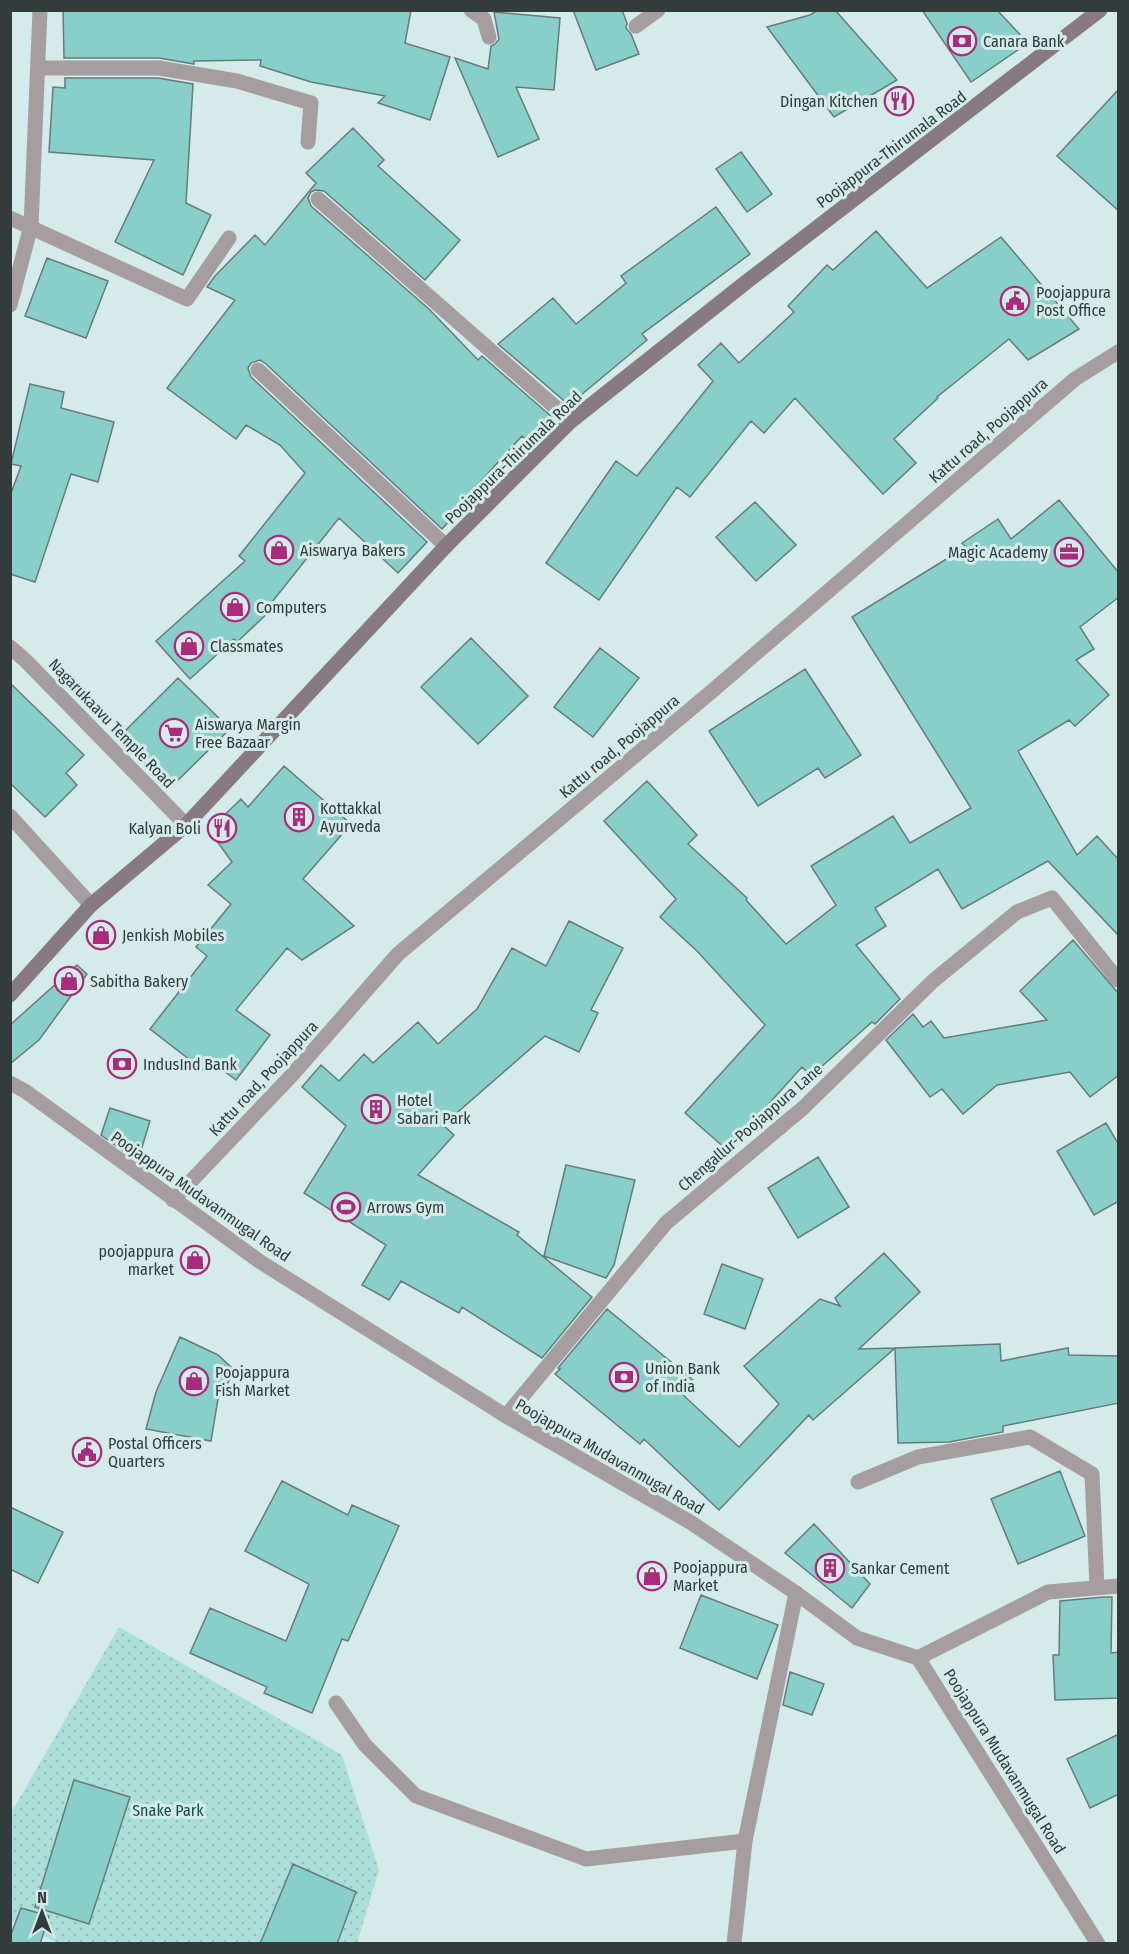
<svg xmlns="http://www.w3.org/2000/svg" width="1129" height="1954" font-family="'Fira Sans Condensed',sans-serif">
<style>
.park{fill:url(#park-dots)}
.building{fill:#88cec9;stroke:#667c7a;stroke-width:1.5}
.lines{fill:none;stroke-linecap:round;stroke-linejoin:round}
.service{stroke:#a69da1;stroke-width:15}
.minor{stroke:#a69da1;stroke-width:15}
.tertiary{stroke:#a69da1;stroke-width:15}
.secondary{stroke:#877b81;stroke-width:15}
.labels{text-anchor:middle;stroke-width:6;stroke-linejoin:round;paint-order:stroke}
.poi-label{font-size:16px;fill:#323c3b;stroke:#d4ebe9;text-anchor:start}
.street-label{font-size:16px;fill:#323c3b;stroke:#d4ebe9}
.park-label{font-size:16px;fill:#104f4c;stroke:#d4ebe9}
</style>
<defs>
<pattern id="park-dots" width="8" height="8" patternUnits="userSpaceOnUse" patternTransform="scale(1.5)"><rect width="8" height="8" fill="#acdeda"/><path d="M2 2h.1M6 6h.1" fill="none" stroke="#94bfbc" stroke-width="1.8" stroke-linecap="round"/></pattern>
</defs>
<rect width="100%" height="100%" fill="#d4ebe9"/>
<path class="park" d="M119,1627L342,1755L379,1870L357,1943H58L11,1921V1813Z"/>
<path class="building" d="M63,10H411L405,43L450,57L430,120L378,103L385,96L311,82L260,66L261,60L194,61V64L159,58H64Z
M573,10H622L627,23L626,28L631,34L639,54L596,70Z
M818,10H835L897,80L834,117L767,27L810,15Z
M922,10H997L1028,43L971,82Z
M494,12L560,18L554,90L516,87L539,139L498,157L455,58L488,69L491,46L495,44L499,39Z
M65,78H158L193,84L186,203L211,215L183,275L115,242L154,160L49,152L53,87L65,88Z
M1119,89V211L1057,156Z
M353,128L384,160L378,166L460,240L425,280L324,191L315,190L311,192L308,198L311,206L430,310L478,360L482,356L552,417L529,442L522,436L473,490L475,492L442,529L265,363L260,360L251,363L248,368L251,377L427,542L398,573L339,518L268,607L271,610L237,642L234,639L190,679L156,641L245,561L239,556L305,473L280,445L246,425L236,439L167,388L235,300L207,287L215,276L255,235L265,245L316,183L306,173Z
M741,152L772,194L747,212L716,169Z
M716,207L750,254L642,334L647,340L569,405L498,344L553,298L576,324L626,283L621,276Z
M876,231L927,288L1001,237L1079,329L1028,360L1009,339L937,397L938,398L894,439L916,463L883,494L795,398L764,433L751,421L690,497L677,487L599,600L546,563L616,461L637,476L713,381L698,365L721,343L739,363L794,312L788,306L827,265L833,270Z
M47,258L108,281L86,338L25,316Z
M30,384L64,392L61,408L114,422L98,482L71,474L35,582L10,574V496L21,466L11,464Z
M1059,500L1119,573V597L1080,627L1094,649L1076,660L1109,695L1075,726L1069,720L1018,751L1077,855L1097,836L1119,860V936L1048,861L962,909L938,869L875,908L886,926L856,945L900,999L875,1024L872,1022L811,1076L802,1067L727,1150L685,1113L765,1025L697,951L660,917L676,899L604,821L647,781L697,835L688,844L747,898L746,900L786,944L836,905L811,866L893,816L910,843L971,808L852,617L966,547L962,543L998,519L1011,539Z
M755,502L796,545L756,581L716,537Z
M471,638L528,696L478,744L421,687Z
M600,648L639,678L593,737L554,707Z
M805,669L861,755L825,778L818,768L758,806L709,731Z
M178,678L230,729L170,788L119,737Z
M10,683L84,755L66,773L77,785L45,817L10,783Z
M284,766L351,824L303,879L354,926L302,960L287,948L236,1010L270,1035L236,1080L210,1061L203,1070L150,1029L207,956L196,947L231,904L208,885L232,862L209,830L241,799L248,807Z
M569,921L623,948L591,1010L598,1013L579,1052L545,1036L443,1125L454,1135L418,1175L519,1232L517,1235L592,1297L542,1358L462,1307L459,1313L401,1281L389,1300L362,1285L386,1245L304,1193L346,1126L302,1087L321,1065L339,1081L364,1054L373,1063L418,1022L438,1044L477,1009L512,948L546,966Z
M1073,940L1119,994V1075L1090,1097L1070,1072L997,1085L963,1114L942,1089L930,1097L886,1040L913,1014L923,1027L931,1021L944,1038L1047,1020L1020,991Z
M77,965L87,974L39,1040L10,1064V1025Z
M110,1108L150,1121L139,1157L126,1153L101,1135Z
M1106,1123L1119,1145V1201L1094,1215L1057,1151Z
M818,1157L849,1207L798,1238L768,1188Z
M566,1165L635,1180L614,1265L606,1278L544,1256Z
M884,1253L920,1292L859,1349L895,1348L813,1420L809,1415L719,1510L644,1439L640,1444L555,1374L560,1369L558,1368L607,1309L693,1380L682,1394L739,1447L779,1404L744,1366L820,1299L840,1306L835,1298Z
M722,1264L763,1279L745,1329L704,1314Z
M180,1337L218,1355L235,1371L218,1399L211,1441L146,1429L156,1392Z
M1000,1344L1001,1361L1068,1348L1069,1355L1119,1356V1403L1003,1426V1432L949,1442L898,1443L895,1348Z
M1060,1471L1085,1536L1018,1564L991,1499Z
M282,1481L348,1515L352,1505L399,1526L348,1641L342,1639L312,1713L264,1693L267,1687L190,1653L210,1608L286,1641L309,1584L245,1551Z
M10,1507L63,1532L38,1583L10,1569Z
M814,1524L870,1584L852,1608L785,1553Z
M701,1595L778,1625L757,1679L680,1648Z
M1104,1597H1112L1111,1653L1119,1652V1698L1055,1700L1053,1655H1059L1060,1601Z
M790,1672L824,1684L812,1715L783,1705Z
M1119,1734V1794L1090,1808L1067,1759Z
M74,1780L130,1797L89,1924L35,1907Z
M293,1864L356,1892L337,1944H260Z
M21,1908L49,1916L40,1944H10V1937Z"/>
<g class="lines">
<path class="service" d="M336,1703L365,1745L416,1796L586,1859L745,1841"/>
<path class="minor" d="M471,10L484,19L489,37
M636,26L658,10
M38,68H159L237,81L311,103L308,142
M318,199L571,421
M10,218L187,299L229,238
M10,305L31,226L40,10
M258,370L446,546
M10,647L25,660L186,825
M10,816L91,905
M173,1200L292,1075L398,954L711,692L1075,379L1118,352
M506,1416L666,1223L803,1108L933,981L1017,912L1052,898L1118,980
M858,1482L918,1457L1030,1437L1092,1474L1097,1587
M918,1658L1048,1592L1118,1586
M734,1944L745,1841L796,1593"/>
<path class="tertiary" d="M10,1083L25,1091L259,1261L506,1416L690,1522L796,1593L857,1638L918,1658L1098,1944"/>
<path class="secondary" d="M10,995L91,905L186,825L446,546L571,421L745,283L1100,10"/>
</g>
<defs>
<g id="bank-ring" transform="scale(1.5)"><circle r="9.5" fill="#d4ebe9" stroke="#aa2b7b" stroke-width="1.5"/><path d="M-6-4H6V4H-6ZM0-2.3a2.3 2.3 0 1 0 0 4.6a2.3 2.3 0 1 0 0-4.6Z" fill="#aa2b7b"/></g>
<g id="restaurant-ring" transform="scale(1.5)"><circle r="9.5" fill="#d4ebe9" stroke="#aa2b7b" stroke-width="1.5"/><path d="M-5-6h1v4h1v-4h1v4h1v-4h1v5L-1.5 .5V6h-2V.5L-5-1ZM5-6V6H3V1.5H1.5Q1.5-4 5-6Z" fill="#aa2b7b"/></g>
<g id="civic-ring" transform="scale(1.5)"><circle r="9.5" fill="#d4ebe9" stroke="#aa2b7b" stroke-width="1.5"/><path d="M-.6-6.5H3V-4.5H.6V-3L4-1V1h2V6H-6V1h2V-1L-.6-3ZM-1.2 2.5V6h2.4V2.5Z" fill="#aa2b7b"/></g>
<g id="shop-ring" transform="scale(1.5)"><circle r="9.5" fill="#d4ebe9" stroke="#aa2b7b" stroke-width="1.5"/><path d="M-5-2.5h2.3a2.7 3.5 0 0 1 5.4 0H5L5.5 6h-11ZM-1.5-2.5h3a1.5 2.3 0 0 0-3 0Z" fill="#aa2b7b"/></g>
<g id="office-ring" transform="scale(1.5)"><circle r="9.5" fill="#d4ebe9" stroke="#aa2b7b" stroke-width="1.5"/><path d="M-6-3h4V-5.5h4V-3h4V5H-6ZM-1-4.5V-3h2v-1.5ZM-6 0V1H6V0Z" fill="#aa2b7b"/></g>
<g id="supermarket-ring" transform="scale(1.5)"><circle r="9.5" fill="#d4ebe9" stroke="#aa2b7b" stroke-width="1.5"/><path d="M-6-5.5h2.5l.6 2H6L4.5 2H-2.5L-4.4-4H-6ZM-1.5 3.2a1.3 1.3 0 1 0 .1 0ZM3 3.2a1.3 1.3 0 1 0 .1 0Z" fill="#aa2b7b"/></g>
<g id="building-ring" transform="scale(1.5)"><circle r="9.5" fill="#d4ebe9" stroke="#aa2b7b" stroke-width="1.5"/><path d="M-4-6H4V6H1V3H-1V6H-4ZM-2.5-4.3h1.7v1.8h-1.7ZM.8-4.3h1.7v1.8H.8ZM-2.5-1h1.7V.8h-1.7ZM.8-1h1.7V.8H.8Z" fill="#aa2b7b"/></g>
<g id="stadium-ring" transform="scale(1.5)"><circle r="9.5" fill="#d4ebe9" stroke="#aa2b7b" stroke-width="1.5"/><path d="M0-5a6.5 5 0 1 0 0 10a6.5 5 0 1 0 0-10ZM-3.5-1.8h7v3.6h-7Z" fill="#aa2b7b"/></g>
</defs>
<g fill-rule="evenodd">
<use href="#bank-ring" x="962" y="41"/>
<use href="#restaurant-ring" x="899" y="101"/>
<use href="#civic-ring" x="1015" y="301"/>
<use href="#shop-ring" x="279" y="550"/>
<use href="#office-ring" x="1069" y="552"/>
<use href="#shop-ring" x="235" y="607"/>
<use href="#shop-ring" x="189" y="646"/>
<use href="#supermarket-ring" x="174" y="733"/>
<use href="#building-ring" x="299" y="817"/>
<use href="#restaurant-ring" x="222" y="828"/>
<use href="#shop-ring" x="101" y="935"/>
<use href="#shop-ring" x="69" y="981"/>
<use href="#bank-ring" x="122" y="1064"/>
<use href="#building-ring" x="376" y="1109"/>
<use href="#stadium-ring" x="346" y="1207"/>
<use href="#shop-ring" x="195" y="1260"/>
<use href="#bank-ring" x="624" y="1377"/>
<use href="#shop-ring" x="194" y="1381"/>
<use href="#civic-ring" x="87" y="1452"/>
<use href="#building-ring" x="830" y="1568"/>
<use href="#shop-ring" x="652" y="1576"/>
</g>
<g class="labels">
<g class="poi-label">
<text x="983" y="47">Canara Bank</text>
<text x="878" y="107" text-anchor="end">Dingan Kitchen</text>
<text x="1036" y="298">Poojappura<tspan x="1036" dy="18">Post Office</tspan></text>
<text x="300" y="556">Aiswarya Bakers</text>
<text x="1048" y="558" text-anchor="end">Magic Academy</text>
<text x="256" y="613">Computers</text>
<text x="210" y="652">Classmates</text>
<text x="195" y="730">Aiswarya Margin<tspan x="195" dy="18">Free Bazaar</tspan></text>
<text x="320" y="814">Kottakkal<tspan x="320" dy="18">Ayurveda</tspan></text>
<text x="201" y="834" text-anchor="end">Kalyan Boli</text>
<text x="122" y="941">Jenkish Mobiles</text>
<text x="90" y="987">Sabitha Bakery</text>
<text x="143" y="1070">IndusInd Bank</text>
<text x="397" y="1106">Hotel<tspan x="397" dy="18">Sabari Park</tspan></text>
<text x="367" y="1213">Arrows Gym</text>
<text x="174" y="1257" text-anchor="end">poojappura<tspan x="174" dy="18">market</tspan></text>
<text x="645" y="1374">Union Bank<tspan x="645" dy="18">of India</tspan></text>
<text x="215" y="1378">Poojappura<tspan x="215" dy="18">Fish Market</tspan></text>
<text x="108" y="1449">Postal Officers<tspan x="108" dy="18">Quarters</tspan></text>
<text x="673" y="1573">Poojappura<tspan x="673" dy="18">Market</tspan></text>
<text x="851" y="1574">Sankar Cement</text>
</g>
<g class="street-label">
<text transform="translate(891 149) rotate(-37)" y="6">Poojappura-Thirumala Road</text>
<text transform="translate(988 430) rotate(-41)" y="6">Kattu road, Poojappura</text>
<text transform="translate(513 457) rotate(-44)" y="6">Poojappura-Thirumala Road</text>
<text transform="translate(112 723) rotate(46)" y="6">Nagarukaavu Temple Road</text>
<text transform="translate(619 746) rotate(-40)" y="6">Kattu road, Poojappura</text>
<text transform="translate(263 1078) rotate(-47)" y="6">Kattu road, Poojappura</text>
<text transform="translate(750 1127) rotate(-41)" y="6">Chengallur-Poojappura Lane</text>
<text transform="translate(201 1196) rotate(35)" y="6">Poojappura Mudavanmugal Road</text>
<text transform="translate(610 1456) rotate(30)" y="6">Poojappura Mudavanmugal Road</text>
<text transform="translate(1005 1761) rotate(58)" y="6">Poojappura Mudavanmugal Road</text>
</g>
<g class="park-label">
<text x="168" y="1816">Snake Park</text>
</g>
</g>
<rect width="1129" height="1954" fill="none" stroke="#323c3b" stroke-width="24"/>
<g transform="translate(42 1912)" stroke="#d4ebe9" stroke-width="4.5" paint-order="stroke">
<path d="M0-4.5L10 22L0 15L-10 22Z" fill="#323c3b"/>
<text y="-9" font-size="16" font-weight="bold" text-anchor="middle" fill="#323c3b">N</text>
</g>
</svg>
